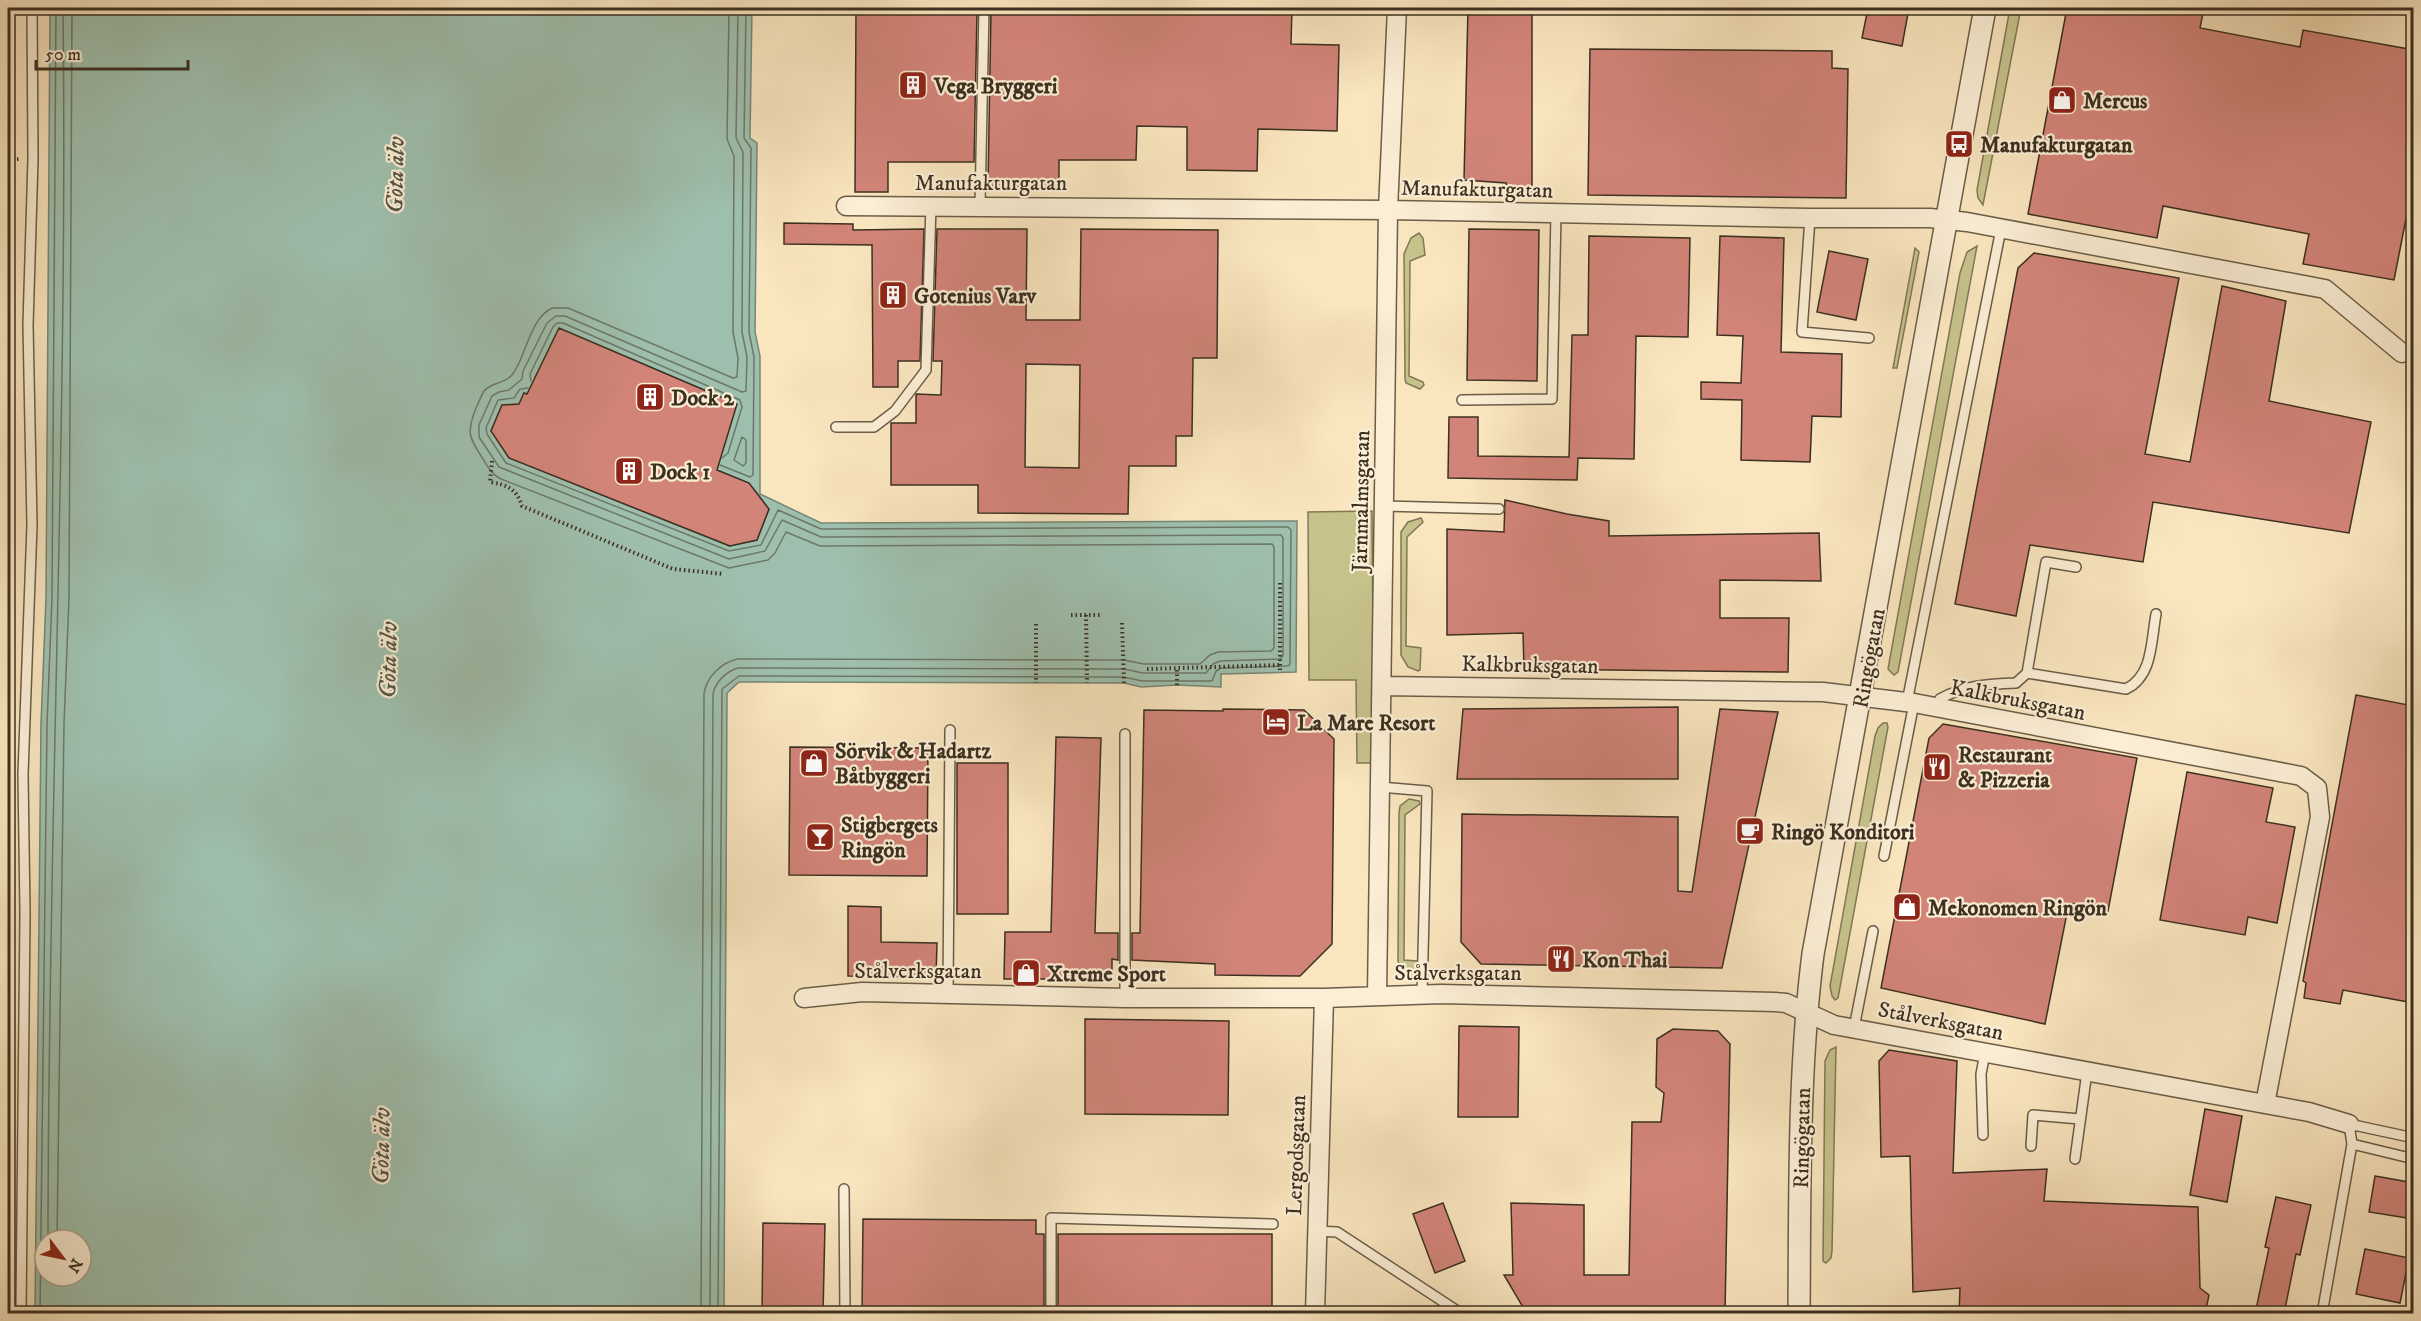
<svg xmlns="http://www.w3.org/2000/svg" width="2421" height="1321" font-family="'IM FELL DW Pica',serif">
<style>
.green{fill:#c6c28c;stroke:#817956;stroke-width:1.5}
.water{fill:#9ebfad;stroke:#778675;stroke-width:1.5;fill-rule:evenodd}
.lines{fill:none;stroke-linecap:round;stroke-linejoin:round}
.shore{stroke:#6d7867;stroke-width:1.5}
.building{fill:#d28479;stroke:#3c3021;stroke-width:1.5;fill-rule:evenodd}
.service-casing{stroke:#6b5d48;stroke-width:12}
.minor-casing{stroke:#6b5d48;stroke-width:21}
.tertiary-casing{stroke:#6b5d48;stroke-width:24}
.path{stroke:#3c3021;stroke-width:4;stroke-dasharray:1.5 3;stroke-linecap:butt}
.service{stroke:#fbeed5;stroke-width:9}
.minor{stroke:#fbeed5;stroke-width:18}
.tertiary{stroke:#fbeed5;stroke-width:21}
.labels{text-anchor:middle;stroke-width:4.5;stroke-linejoin:round;paint-order:stroke}
.poi-label{font-size:22px;font-weight:bold;fill:#3c3021;stroke:#fbeed5;text-anchor:start}
.street-label{font-size:22px;fill:#3c3021;stroke:#fbeed5}
.water-label{font-size:24px;font-style:italic;fill:#545444;stroke:#fbeed5}
</style>
<rect width="100%" height="100%" fill="#f9e5be"/>
<filter id="stains"><feTurbulence type="fractalNoise" baseFrequency=".00333" numOctaves="4"/><feColorMatrix values="0 0 0 0 .2 0 0 0 0 .09 0 0 0 0 .02 0 0 0 .5 -.17"/></filter>
<radialGradient id="worn" r=".72"><stop offset=".6" stop-color="#630" stop-opacity="0"/><stop offset="1" stop-color="#630" stop-opacity=".3"/></radialGradient>
<path class="green" d="M2010,8H2021L1983,205L1978,198L1977,190Z
M1419,233L1423,238L1425,255L1410,261L1409,376L1423,382L1424,385L1420,389L1406,383L1405,379L1404,254L1411,238Z
M1977,246L1898,672L1894,675L1888,669L1960,273L1967,252Z
M1915,248L1919,252L1897,368H1893Z
M1372,511L1374,763H1357L1356,680H1309L1308,512Z
M1421,518L1423,522L1407,537L1406,646L1421,648L1420,670L1418,671L1408,667L1401,655V532L1408,522Z
M1883,723H1887L1888,727L1838,998L1835,1000L1832,996L1830,986L1875,736L1878,728Z
M1409,799L1419,801L1420,804L1405,815L1404,960L1417,961L1418,976L1414,980L1403,972L1398,961L1399,813L1400,806Z
M1836,1047L1832,1251L1831,1258L1826,1263L1823,1261L1825,1061L1830,1050Z"/>
<path class="water" d="M50,8H752L750,138L757,143L755,332L760,356V494L821,523L1297,521L1296,672L1221,674V687L1177,685L1141,687L1124,683L739,682L727,693L724,1313L35,1314L41,723L46,598ZM559,329L736,404L722,452L535,377ZM524,393L749,483L769,509L757,540L729,546L509,458L491,431L502,405L519,404ZM45,1240H81V1276H45Z"/>
<g class="lines">
<path class="shore" d="M531,381L530,374L553,327L557,323H563L740,400L742,407L728,453L722,458
M528,388L520,389L514,398L498,400L486,428L487,434L506,463L729,551L761,545L778,510L821,529L1288,527L1291,530L1290,664L1288,666L1221,668L1216,671L1212,681H1142L1124,677L739,676L722,689L718,1314
M742,437L746,440V463L743,466L734,460Z
M720,465L750,477L753,475L754,357L749,332L751,148L744,138L746,8
M48,1240C48,829 68,418 63,8
M57,1240L64,724L69,598L72,8
M40,1314L47,724L52,598L56,8
M701,1314L704,694C706,677 722,662 738,659L1124,660L1144,664H1200L1210,655L1218,652L1271,651L1274,648V547L1272,544L820,546L786,532L775,553L768,560L729,568L501,479C492,475 488,467 483,459C469,437 466,433 476,408C479,402 481,396 484,391C492,382 504,384 512,375C526,358 529,319 552,308H568L733,378L737,377L738,358L733,332L734,156L727,139L729,8
M710,1314L713,694C715,682 727,671 738,668L1124,669L1143,673H1206L1213,664L1220,661L1280,659L1283,656V538L1281,535L821,537L782,520L765,551L729,559L499,467L479,437V425L492,396L499,392L509,390L522,379L523,371L547,323L556,316H565L742,392L746,391L747,357L742,332L743,152L736,138L738,8"/>
</g>
<path class="building" d="M856,8H970V10H977L974,162H888V192H855Z
M1155,8H1292L1291,44L1339,45L1337,131L1258,129L1257,171L1187,170V127L1137,126L1136,160H1059V187L988,186L991,10L1155,12Z
M1468,8H1532V192L1507,193L1506,183L1464,180Z
M1868,8H1909L1902,46L1862,38Z
M2067,8H2204L2200,28L2300,47L2303,30L2414,50V178L2394,280L2303,264L2309,234L2163,206L2157,238L2028,214Z
M1590,49L1832,51V68L1848,69L1846,198L1588,195Z
M784,223L853,224V230L924,229L920,361H898V387H873L872,245L784,244Z
M937,229H1027L1026,320H1080L1081,229L1218,230L1217,358H1193L1192,436H1176V466H1129L1128,514L978,513V485H891V423H916V394L941,395L942,361H933ZM1026,364L1080,365L1079,468L1025,467Z
M1469,229L1539,230L1537,381L1467,380Z
M1589,236L1690,238L1688,337L1636,336L1634,459L1578,458L1577,480L1448,478L1449,417H1478V456L1569,457L1572,335H1588Z
M1720,236L1784,238L1781,352L1842,354L1841,417L1812,416L1810,462L1741,460L1742,400L1701,399V382L1741,383L1743,336L1717,335Z
M1829,251L1868,259L1856,320L1817,312Z
M2034,253L2179,278L2145,454L2190,462L2222,286L2286,301L2269,401L2371,422L2349,533L2153,502L2143,562L2030,545L2016,616L1955,604L2018,268Z
M559,328L737,404L717,470L749,483L769,509L757,540L730,546L509,458L491,431L502,405L519,404L524,393L527,394Z
M1505,500L1567,514L1609,521V536L1819,533L1821,581L1720,580V618H1789L1788,672L1524,669L1523,633L1447,635V529L1504,532Z
M2356,695L2414,706V1003L2343,990L2340,1004L2304,998L2306,983L2303,981Z
M1678,707V779H1457L1463,709Z
M1223,709L1304,710L1334,739L1332,944L1300,976L1215,975V964L1132,960V933H1140L1144,710L1223,711Z
M1720,709L1778,712L1722,968L1481,964L1461,942L1462,814L1678,817V891L1692,892Z
M1943,724L2137,758L2108,911L2069,903L2045,1024L1881,988L1929,738Z
M1056,737L1101,738L1095,933H1118V960L1112,959V979H1004L1005,932H1051Z
M790,747L928,748L927,876L789,875Z
M957,763H1008V914H957Z
M2187,772L2273,788L2266,822L2295,827L2277,923L2248,917L2245,935L2160,920Z
M848,906L881,907V942L937,943L936,977L848,976Z
M1085,1019L1229,1021L1228,1115L1085,1114Z
M1459,1026L1519,1027L1518,1117H1458Z
M1673,1029L1718,1031L1730,1044L1725,1314H1527L1504,1275H1513L1511,1203L1584,1205V1275H1629L1632,1122H1661L1664,1093L1656,1087L1657,1039Z
M1889,1050L1957,1061L1953,1173L2047,1169L2044,1201L2198,1207L2200,1288L2209,1295L2205,1314H1959L1960,1288L1913,1292L1910,1156L1881,1157L1879,1061Z
M2205,1109L2242,1116L2227,1202L2190,1195Z
M2375,1176L2414,1183V1219L2369,1212Z
M2276,1197L2311,1205L2300,1255L2296,1254L2284,1314H2255L2269,1248L2265,1247Z
M1443,1203L1465,1261L1435,1273L1413,1214Z
M863,1219L1036,1220V1234H1044V1314H862Z
M763,1223L825,1224L823,1314H762Z
M1058,1234H1272V1314H1058Z
M2365,1249L2409,1258L2400,1303L2356,1294Z"/>
<g class="lines">
<g class="service-casing">
<path id="service" d="M980,206L984,8
M1810,218L1802,332L1869,338
M1462,400L1552,399L1556,214
M836,427H874L895,411L926,370L931,205
M1384,506L1499,509
M2027,673L2046,562L2076,567
M1907,702L2001,229
M1937,708L1940,699C1964,685 1989,684 2016,683L2027,673L2126,689C2153,676 2151,641 2156,614
M1125,734V998
M1380,787L1427,791L1422,995
M1884,856L1914,703
M948,993L950,730
M1854,1028L1873,931
M1983,1135L1981,1074L1985,1053
M2352,1144L2414,1159
M2031,1146L2033,1115L2080,1119
M2075,1159L2087,1072
M844,1189L845,1314
M1316,1231L1337,1232L1462,1314
M21,1314L25,913L23,774L32,525L28,325L33,159L32,8
M1051,1314V1218L1273,1224
M2322,1314L2352,1144L2349,1124L2414,1138"/>
</g>
<g class="minor-casing">
<path id="minor" d="M846,206L1388,210L1810,218H1930L1967,222L2325,289L2402,353
M1382,686L1823,692L1914,703L2301,776L2317,788L2320,817L2265,1104
M1377,996L1388,210L1397,8
M804,998L862,992L1125,998H1324L1441,994L1775,1002L1786,1003L1834,1025L2265,1104L2309,1112L2349,1124
M1315,1314L1324,998"/>
</g>
<g class="tertiary-casing">
<path id="tertiary" d="M1799,1314C1800,1193 1798,1073 1813,954L1985,8"/>
</g>
<path class="path" d="M8,160L20,159
M8,442H16
M492,461L490,482C507,485 516,488 522,506L673,569L724,574
M1280,583V673
M1071,615H1100
M1086,615L1087,683
M1122,623L1124,683
M1036,624V683
M1147,669L1280,665
M1177,685V668"/>
<use href="#service" class="service"/>
<use href="#minor" class="minor"/>
<use href="#tertiary" class="tertiary"/>
</g>
<defs>
<g id="building-square" transform="scale(1.5)"><rect x="-9" y="-9" width="18" height="18" rx="4" fill="#8f2418" stroke="#fbeed5"/><path d="M-4-6H4V6H1V3H-1V6H-4ZM-2.5-4.3h1.7v1.8h-1.7ZM.8-4.3h1.7v1.8H.8ZM-2.5-1h1.7V.8h-1.7ZM.8-1h1.7V.8H.8Z" fill="#fff"/></g>
<g id="shop-square" transform="scale(1.5)"><rect x="-9" y="-9" width="18" height="18" rx="4" fill="#8f2418" stroke="#fbeed5"/><path d="M-5-2.5h2.3a2.7 3.5 0 0 1 5.4 0H5L5.5 6h-11ZM-1.5-2.5h3a1.5 2.3 0 0 0-3 0Z" fill="#fff"/></g>
<g id="bus-square" transform="scale(1.5)"><rect x="-9" y="-9" width="18" height="18" rx="4" fill="#8f2418" stroke="#fbeed5"/><path d="M-5-6H5V4H4V6H2V4H-2V6H-4V4H-5ZM-3.5-4V0h7V-4ZM-3.5 1.2v1.5H-2V1.2ZM2 1.2v1.5H3.5V1.2Z" fill="#fff"/></g>
<g id="hotel-square" transform="scale(1.5)"><rect x="-9" y="-9" width="18" height="18" rx="4" fill="#8f2418" stroke="#fbeed5"/><path d="M-6-4.5h1.5V1H6V5H4.5V3h-9V5H-6ZM-4 0a1.8 1.8 0 1 1 3.6 0ZM.5 0V-2.5h3Q6-2.5 6 0Z" fill="#fff"/></g>
<g id="restaurant-square" transform="scale(1.5)"><rect x="-9" y="-9" width="18" height="18" rx="4" fill="#8f2418" stroke="#fbeed5"/><path d="M-5-6h1v4h1v-4h1v4h1v-4h1v5L-1.5 .5V6h-2V.5L-5-1ZM5-6V6H3V1.5H1.5Q1.5-4 5-6Z" fill="#fff"/></g>
<g id="cafe-square" transform="scale(1.5)"><rect x="-9" y="-9" width="18" height="18" rx="4" fill="#8f2418" stroke="#fbeed5"/><path d="M-5.5-4.5H6V0H3Q3 3.5 0 3.5H-2.5Q-5.5 3.5-5.5 0ZM3-3.2v2h1.7v-2ZM-6 4.5H4V6H-6Z" fill="#fff"/></g>
<g id="bar-square" transform="scale(1.5)"><rect x="-9" y="-9" width="18" height="18" rx="4" fill="#8f2418" stroke="#fbeed5"/><path d="M-6-5H6L.8 .8V4.5H3.5V6h-7V4.5H-.8V.8Z" fill="#fff"/></g>
</defs>
<g fill-rule="evenodd">
<use href="#building-square" x="913" y="85"/>
<use href="#shop-square" x="2062" y="100"/>
<use href="#bus-square" x="1959" y="144"/>
<use href="#building-square" x="893" y="295"/>
<use href="#building-square" x="650" y="397"/>
<use href="#building-square" x="629" y="471"/>
<use href="#hotel-square" x="1276" y="722"/>
<use href="#shop-square" x="814" y="763"/>
<use href="#restaurant-square" x="1937" y="767"/>
<use href="#cafe-square" x="1750" y="831"/>
<use href="#bar-square" x="820" y="837"/>
<use href="#shop-square" x="1907" y="907"/>
<use href="#restaurant-square" x="1561" y="959"/>
<use href="#shop-square" x="1026" y="973"/>
</g>
<g class="labels">
<g class="poi-label">
<text x="934" y="93">Vega Bryggeri</text>
<text x="2083" y="108">Mercus</text>
<text x="1980" y="152">Manufakturgatan</text>
<text x="914" y="303">Gotenius Varv</text>
<text x="671" y="405">Dock 2</text>
<text x="650" y="479">Dock 1</text>
<text x="1297" y="730">La Mare Resort</text>
<text x="835" y="758">Sörvik &amp; Hadartz<tspan x="835" dy="25">Båtbyggeri</tspan></text>
<text x="1958" y="762">Restaurant<tspan x="1958" dy="25">&amp; Pizzeria</tspan></text>
<text x="841" y="832">Stigbergets<tspan x="841" dy="25">Ringön</tspan></text>
<text x="1771" y="839">Ringö Konditori</text>
<text x="1928" y="915">Mekonomen Ringön</text>
<text x="1582" y="967">Kon Thai</text>
<text x="1047" y="981">Xtreme Sport</text>
</g>
<g class="street-label">
<text x="991" y="190">Manufakturgatan</text>
<text transform="translate(1477 188) rotate(1)" y="8">Manufakturgatan</text>
<text transform="translate(1360 501) rotate(-89)" y="8">Järnmalmsgatan</text>
<text transform="translate(1868 658) rotate(-80)" y="8">Ringögatan</text>
<text transform="translate(1530 664) rotate(1)" y="8">Kalkbruksgatan</text>
<text transform="translate(2018 699) rotate(11)" y="8">Kalkbruksgatan</text>
<text x="918" y="978">Stålverksgatan</text>
<text x="1458" y="980">Stålverksgatan</text>
<text transform="translate(1941 1020) rotate(11)" y="8">Stålverksgatan</text>
<text transform="translate(1801 1138) rotate(-89)" y="8">Ringögatan</text>
<text transform="translate(1295 1155) rotate(-88)" y="8">Lergodsgatan</text>
</g>
<g class="water-label">
<text transform="translate(395 175) rotate(-89)" y="8">Göta älv</text>
<text transform="translate(388 660) rotate(-89)" y="8">Göta älv</text>
<text transform="translate(381 1146) rotate(-89)" y="8">Göta älv</text>
</g>
</g>
<rect width="2421" height="1321" fill="none" stroke="#f9e5be" stroke-width="30"/>
<rect x="9" y="9" width="2403" height="1303" fill="none" stroke="#3c3021" stroke-width="3"/>
<rect x="15" y="15" width="2391" height="1291" fill="none" stroke="#3c3021" stroke-width="1.5"/>
<g transform="translate(63 1258) rotate(122)"><circle r="28" fill="#fbeed5" stroke="#afa28d" stroke-width="1.5"/>
<path d="M0-4.5L10 22L0 15L-10 22Z" fill="#8f2418"/>
<text y="-9" font-size="16" font-weight="bold" text-anchor="middle" fill="#3c3021">N</text>
</g>
<path d="M36 60v9h152v-9" fill="none" stroke="#3c3021" stroke-width="3"/>
<text x="45" y="60" font-size="18" fill="#3c3021" stroke="#fbeed5" stroke-width="4.5" paint-order="stroke">50 m</text>
<rect width="100%" height="100%" filter="url(#stains)"/>
<rect width="100%" height="100%" fill="url(#worn)"/>
</svg>
